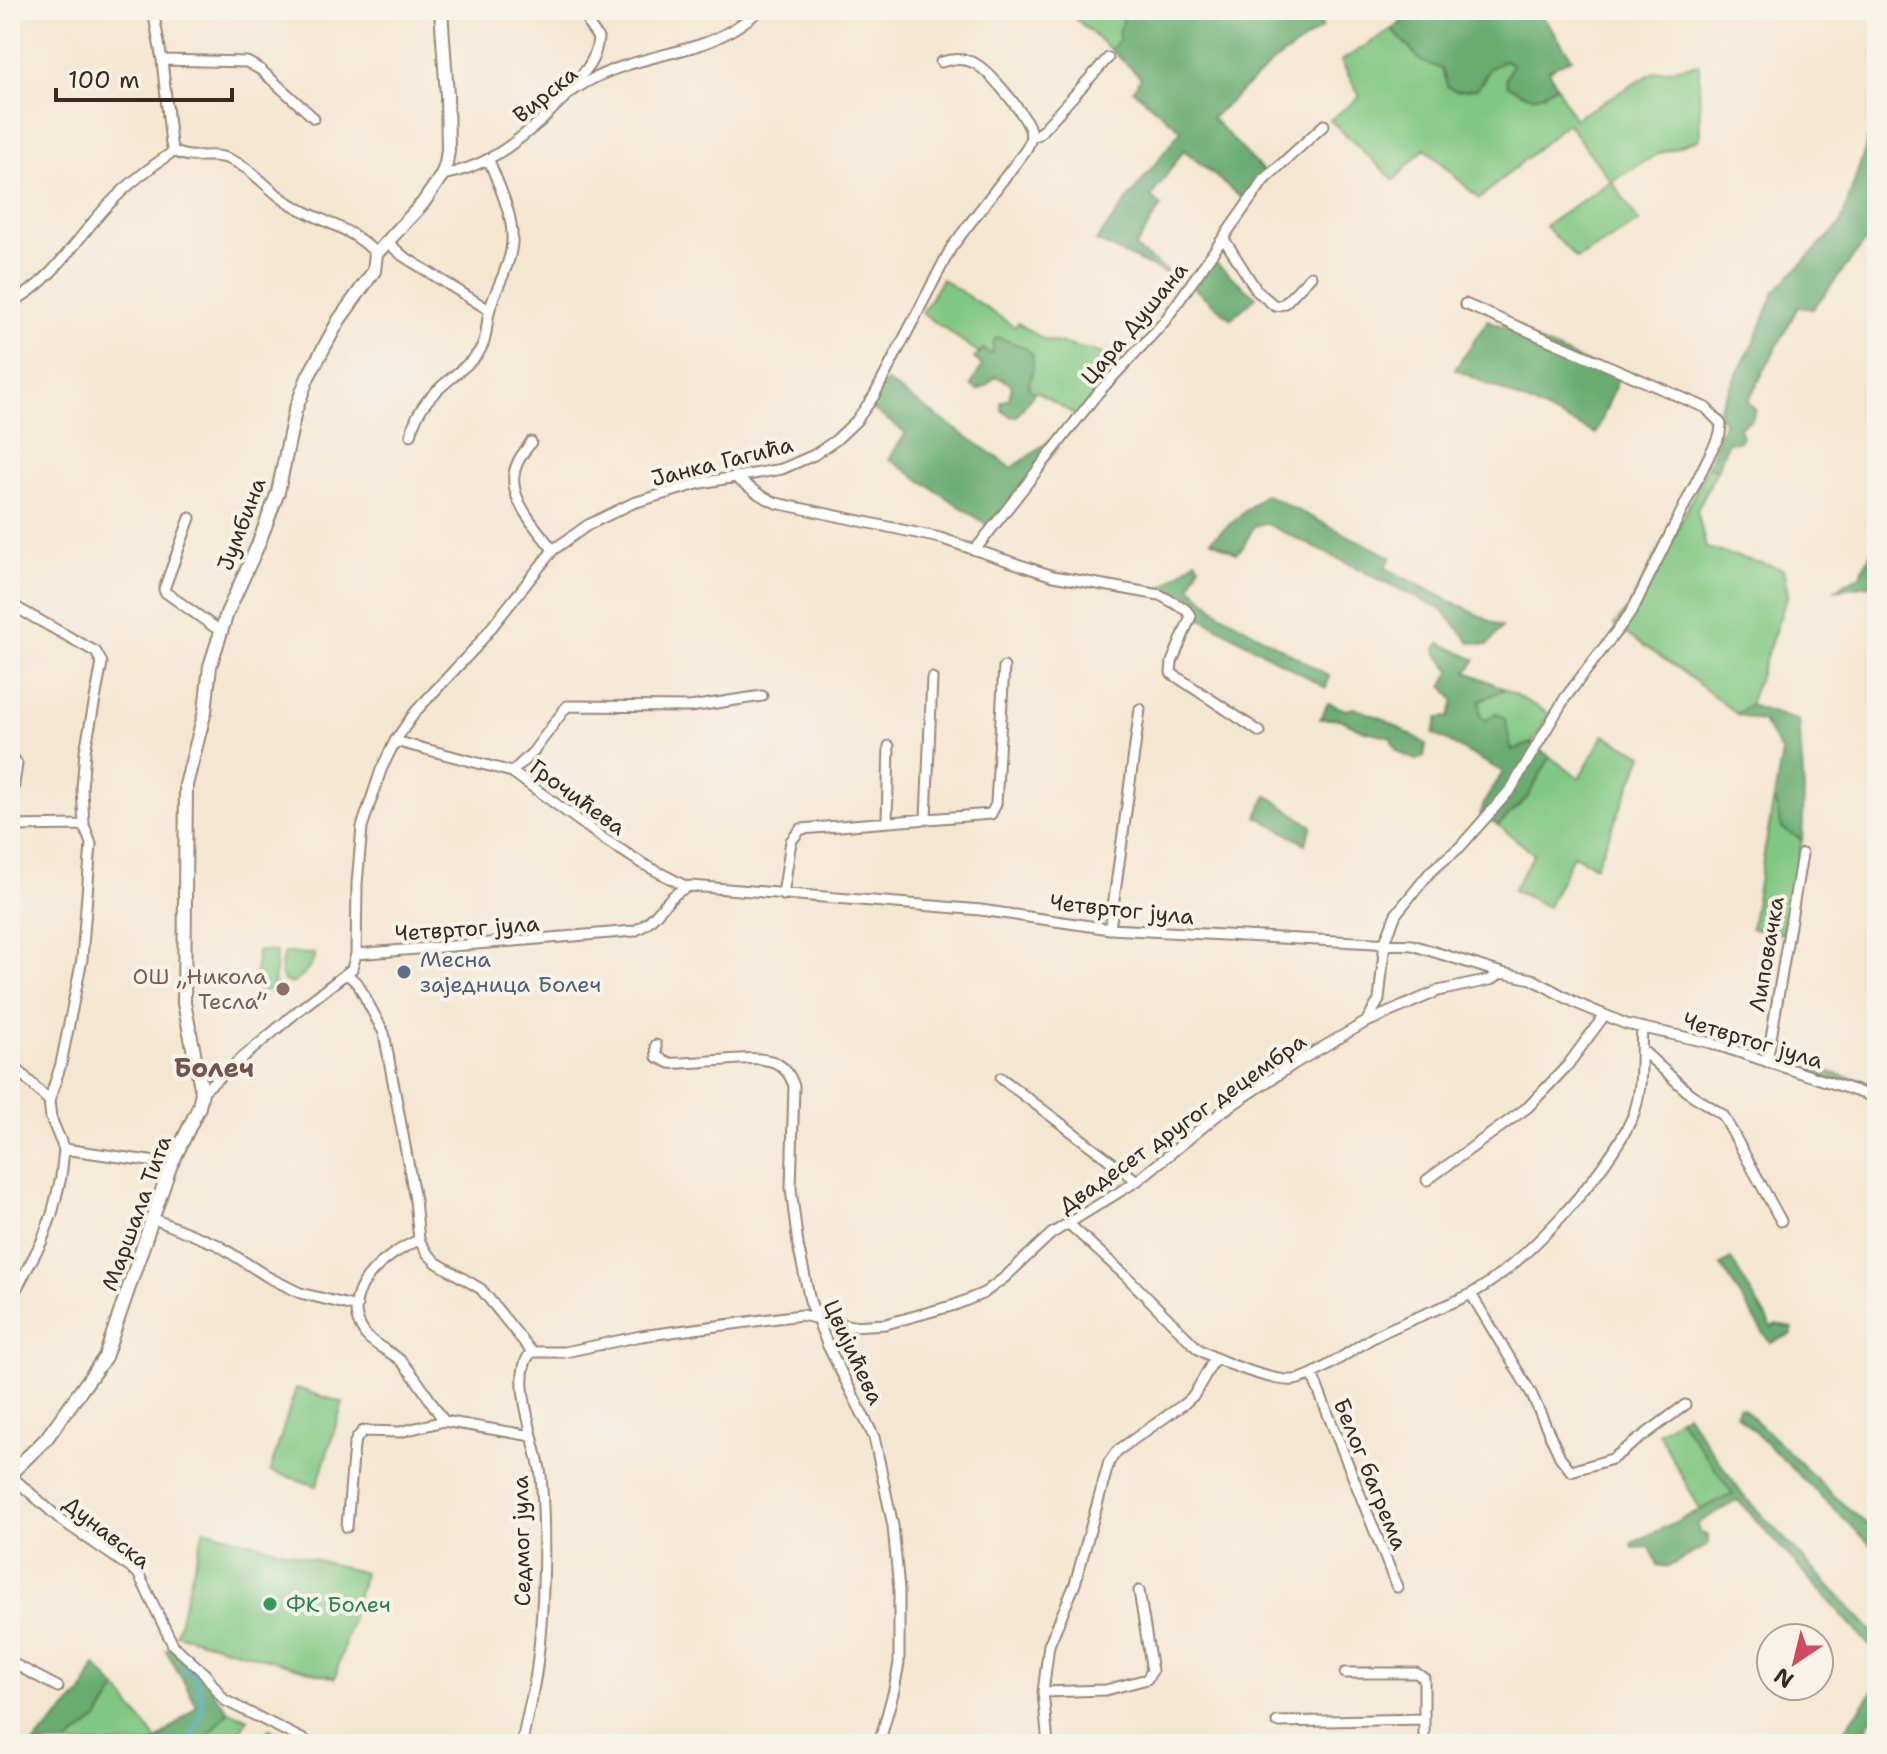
<svg xmlns="http://www.w3.org/2000/svg" width="1887" height="1754" font-family="'Shantell Sans',sans-serif">
<style>
.green{fill:#80c783;stroke:#5e7850;stroke-width:2}
.forest{fill:#68ac71;stroke:#526b48;stroke-width:2}
.lines{fill:none;stroke-linecap:round;stroke-linejoin:round}
.stream{stroke:#54abd1;stroke-width:4}
.minor-casing{stroke:#988878;stroke-width:13}
.tertiary-casing{stroke:#988878;stroke-width:16}
.minor{stroke:#fff;stroke-width:9}
.tertiary{stroke:#fff;stroke-width:12}
.service-dot{fill:#5c6f8a;stroke:#f7f3e8;stroke-width:3}
.education-dot{fill:#8d6e63;stroke:#f7f3e8;stroke-width:3}
.leisure-dot{fill:#2e9e5b;stroke:#f7f3e8;stroke-width:3}
.labels{text-anchor:middle;stroke-width:8;stroke-linejoin:round;paint-order:stroke}
.street-label{font-size:22px;fill:#3b2a1e;stroke:#f7f3e8}
.service-label{font-size:22px;fill:#4e5e75;stroke:#f7f3e8;text-anchor:start}
.education-label{font-size:22px;fill:#785e54;stroke:#f7f3e8;text-anchor:end}
.leisure-label{font-size:22px;fill:#27864d;stroke:#f7f3e8;text-anchor:start}
.quarter-label{font-size:26px;font-weight:bold;fill:#755152;stroke:#f7f3e8}
</style>
<rect width="100%" height="100%" fill="#f7f3e8"/>
<filter id="ink" filterUnits="userSpaceOnUse"><feTurbulence type="fractalNoise" baseFrequency=".0125" numOctaves="2"/><feDisplacementMap in="SourceGraphic" scale="16" xChannelSelector="R" yChannelSelector="G"/><feConvolveMatrix kernelMatrix="1 2 1 2 8 2 1 2 1" color-interpolation-filters="sRGB"/></filter>
<filter id="wash" filterUnits="userSpaceOnUse"><feTurbulence type="fractalNoise" baseFrequency=".006" numOctaves="4" result="noise"/><feDisplacementMap in="SourceGraphic" scale="32" xChannelSelector="R" yChannelSelector="G"/><feGaussianBlur stdDeviation="1.8" result="paint"/><feColorMatrix in="noise" values="0 0 0 0 0 0 0 0 0 0 0 0 0 0 0 0 0 1.4 0 .05"/><feComposite in="paint" operator="in"/></filter>
<g filter="url(#wash)">
<rect width="100%" height="100%" fill="#f4e7d1"/>
<path class="green" d="M1066,10H1126L1118,35L1120,39L1111,50Z
M1392,29L1421,61L1483,83L1489,69L1505,60L1512,64L1506,78L1543,95L1556,85L1574,119L1652,73L1699,64L1700,139L1658,154L1612,181L1639,222L1577,259L1545,226L1611,181L1567,123L1479,199L1425,148L1394,180L1330,120L1360,97L1341,61Z
M942,279L1015,327L1018,323L1043,339L1134,361L1082,419L1036,391L1034,393L1028,387L1033,370L994,352L989,354L984,349L978,352L922,313Z
M1707,466L1717,470L1697,510L1706,548L1783,569L1788,594L1749,705L1737,714L1684,673L1614,625L1628,609L1666,537L1673,539Z
M1505,689L1550,714L1532,743L1512,751L1480,716V700Z
M1604,735L1643,755L1596,866L1573,855L1548,907L1513,890L1534,854L1498,825L1527,798L1550,757L1579,778Z
M1774,798L1782,828L1802,840L1784,934L1751,928Z
M257,951L276,952L274,991L255,990Z
M285,953L315,954C314,965 301,980 291,984L284,981C280,974 280,960 285,953Z
M296,1388L343,1403L317,1486L270,1471Z
M1679,1418L1733,1494L1700,1510L1658,1432Z
M204,1529L364,1573L335,1678L176,1634Z
M117,1689L157,1740L153,1744H66L98,1719Z
M229,1711L248,1719L231,1744H201Z
M269,1729L300,1744H258Z"/>
<path class="forest" d="M1126,10H1313L1323,27L1271,64L1212,118L1265,173L1245,201L1184,150L1151,197L1161,206L1135,248L1170,273L1169,275L1096,241L1181,130L1133,90L1141,77L1111,50L1120,39L1118,35Z
M1394,10H1538L1572,58L1549,70L1556,85C1536,102 1528,98 1507,85L1506,78L1512,64L1505,60L1489,69L1477,89L1456,91L1447,86L1442,69L1421,61L1392,29L1402,22Z
M1877,113V233H1872L1813,309L1798,307L1748,401L1756,411L1752,419L1739,427L1742,437L1738,442H1728L1717,470L1707,466L1724,422L1718,410L1755,340L1775,291L1840,225Z
M1213,261L1256,297L1231,319L1194,288Z
M1488,320L1619,377L1596,434L1455,369Z
M997,337L1024,347L1033,355V370L1028,387L1034,393L1017,416L1012,417L1002,411L1001,402L1009,399L1012,385L996,376L985,387L977,390L971,385L982,366L974,358L984,349L989,354L993,352V342Z
M886,381L1012,468L1049,441L1058,447L992,528L889,459L906,433L871,408Z
M1265,494L1391,557L1385,568L1502,627L1488,645L1470,642L1442,610L1265,523L1254,526L1243,547L1236,553L1211,540Z
M1877,541V584L1834,590L1860,575Z
M1196,560L1199,565L1190,586L1220,613L1329,676L1326,688L1200,617L1180,601L1159,590Z
M1440,643L1476,660L1467,672L1505,689L1480,700V716L1486,720L1496,713L1505,719L1512,750L1532,743L1550,757L1527,798L1498,825L1480,815L1485,801L1503,772L1433,733L1438,718L1449,717L1454,700L1443,685L1451,670L1437,654L1436,648Z
M1328,703L1346,710L1354,708L1382,718L1426,744L1424,757L1417,760C1402,755 1394,752 1391,737L1362,730L1340,719H1320Z
M1749,705L1799,721L1804,792L1802,840L1782,828L1774,798L1782,753L1763,722L1737,714Z
M1267,795L1312,826L1305,844L1257,816Z
M1811,1067L1877,1085V1093L1810,1073Z
M1731,1259L1772,1328L1777,1325L1792,1328V1334L1770,1343L1721,1265Z
M1738,1407L1743,1408L1835,1497L1877,1533V1551L1736,1414Z
M1686,1413L1742,1494L1877,1636V1654L1738,1500L1698,1523L1699,1532L1708,1536V1545L1668,1567L1658,1565L1650,1547L1633,1548L1632,1543L1733,1494L1679,1418Z
M171,1647L203,1674L217,1698L229,1711L201,1744H153L197,1706L166,1650Z
M95,1665L117,1689L98,1719L66,1744H33L82,1693Z
M1877,1686V1712L1855,1744H1834Z"/>
<g class="lines">
<path class="stream" d="M182,1668L195,1674C204,1711 207,1712 185,1744"/>
</g>
</g>
<g filter="url(#ink)">
<g class="lines">
<g class="minor-casing">
<path id="minor" d="M153,10L162,60L171,144L174,151C192,162 211,151 229,159C250,167 262,183 279,196C308,219 352,225 376,254
M162,60L247,62L261,70L314,118
M570,87C586,72 596,60 598,38L589,25L594,10
M1031,138L1039,134L1108,58
M442,175C483,168 512,146 543,119C556,106 568,92 585,83C621,62 663,57 702,44C723,37 743,24 760,10
M1224,239L1257,291L1275,306L1284,304L1311,276
M387,242L403,256L489,310
M10,303C53,283 78,235 111,202C130,182 152,166 174,151
M411,435C418,398 447,384 472,360C490,342 484,330 490,309C495,289 508,271 511,250C517,221 499,187 489,160
M531,442C527,449 520,456 517,464C503,495 536,527 553,550
M736,478L760,495L776,503L940,538L1053,576L1160,595L1185,609L1191,616L1172,662L1171,673L1260,732
M190,518L164,589L165,592L220,631
M975,550L1097,394L1164,322L1264,180L1324,125
M10,604L96,652L102,663L85,751L82,789L84,825L91,844L82,959L61,1064L49,1101L51,1118L64,1149L61,1177L52,1214L41,1243L10,1301
M395,741L512,772L604,839L643,864L687,887
M10,752L17,764L10,811
M512,772L533,752L567,706L690,707L762,696
M926,819L932,678
M887,822L889,746
M10,826L84,825
M783,895L791,841L801,829L991,814L996,804L1004,667
M1110,929L1140,709
M356,954L634,931C657,922 667,892 691,886L981,910L1110,929L1412,945L1502,973L1532,979L1576,1003L1626,1024L1711,1043L1877,1098
M347,974L358,984L384,1033L415,1200L419,1240L427,1253L437,1263L481,1289L532,1352C508,1373 538,1447 541,1476C546,1532 544,1610 537,1666C534,1692 526,1718 522,1744
M1369,1021L1438,991L1490,980L1502,973
M656,1045L657,1057L670,1063C697,1065 752,1053 774,1062C785,1067 790,1075 794,1086L791,1189L798,1245L810,1301L828,1346L874,1437L893,1526L899,1590V1663L894,1690L879,1744
M1642,1050L1689,1093L1723,1115L1781,1221
M10,1062L49,1101
M1767,1062L1802,854
M1001,1078L1137,1181
M202,1092L299,1010L352,969L356,954L357,884L362,827L381,770L395,741L416,711L476,647L553,550L588,525L633,503L701,483L782,469L814,455L836,440L856,421L874,396L951,248L1025,151C1030,144 1033,136 1029,127C1022,111 988,68 972,62C961,58 952,59 941,62
M64,1149L156,1162L170,1167
M1427,1180L1528,1107L1567,1066L1604,1016
M154,1219L218,1245L268,1277L300,1293L357,1307
M1069,1224L1128,1278L1197,1348C1215,1360 1272,1382 1294,1380C1314,1378 1354,1348 1374,1337C1404,1321 1438,1310 1469,1295C1523,1267 1607,1173 1632,1118C1644,1091 1640,1056 1642,1028
M419,1240C385,1254 335,1293 365,1334C374,1346 389,1350 400,1360C417,1377 430,1401 444,1421
M1471,1294L1531,1393L1560,1457L1571,1471L1612,1459L1685,1405
M532,1352H565L641,1336L801,1315L852,1326L886,1324L955,1305L984,1293L1004,1278L1051,1234L1137,1181L1220,1113L1294,1064L1366,1022L1379,1000L1385,942L1396,914L1431,871L1460,847L1511,789L1565,698L1632,611L1720,434L1721,424L1706,408L1465,304
M1312,1374L1397,1587
M10,1475L61,1520L138,1573L173,1645L205,1674L224,1700L312,1744
M347,1527L354,1445L357,1438L363,1431L400,1432L444,1421L532,1436
M10,1662L58,1687
M1345,1673H1416L1424,1678V1744
M1043,1692L1106,1690L1147,1679L1152,1671L1139,1591
M1277,1722L1424,1719
M1048,1744L1043,1692L1049,1645L1075,1584L1109,1462L1117,1451L1184,1404L1194,1395L1215,1358"/>
</g>
<g class="tertiary-casing">
<path id="tertiary" d="M10,1474L46,1439L105,1357L170,1167L199,1107L202,1092L184,1003L186,785L205,711L210,666L227,613L258,545L278,492L295,411L308,377L339,320L374,271L376,254L423,203L442,175L446,164L448,150L447,95L441,10"/>
</g>
<use href="#minor" class="minor"/>
<use href="#tertiary" class="tertiary"/>
</g>
</g>
<circle class="service-dot" cx="404" cy="972" r="8"/>
<circle class="education-dot" cx="283" cy="989" r="8"/>
<circle class="leisure-dot" cx="270" cy="1604" r="8"/>
<g class="labels">
<g class="street-label">
<text transform="translate(545 94) rotate(-39)" y="8">Вирска</text>
<text transform="translate(1134 323) rotate(-50)" y="8">Цара Душана</text>
<text transform="translate(722 461) rotate(-14)" y="8">Јанка Гагића</text>
<text transform="translate(241 524) rotate(-69)" y="8">Јумбина</text>
<text transform="translate(578 797) rotate(36)" y="8">Грочићева</text>
<text transform="translate(1122 909) rotate(6)" y="8">Четвртог јула</text>
<text transform="translate(467 928) rotate(-4)" y="8">Четвртог јула</text>
<text transform="translate(1766 954) rotate(-80)" y="8">Липовачка</text>
<text transform="translate(1753 1040) rotate(17)" y="8">Четвртог јула</text>
<text transform="translate(1182 1123) rotate(-35)" y="8">Двадесет другог децембра</text>
<text transform="translate(136 1213) rotate(-70)" y="8">Маршала Тита</text>
<text transform="translate(854 1352) rotate(65)" y="8">Цвијићева</text>
<text transform="translate(1371 1474) rotate(68)" y="8">Белог багрема</text>
<text transform="translate(107 1532) rotate(38)" y="8">Дунавска</text>
<text transform="translate(521 1541) rotate(-91)" y="8">Седмог јула</text>
</g>
<g class="service-label">
<text x="420" y="967">Месна<tspan x="420" dy="25">заједница Болеч</tspan></text>
</g>
<g class="education-label">
<text x="267" y="984">ОШ „Никола<tspan x="267" dy="25">Тесла”</tspan></text>
</g>
<g class="leisure-label">
<text x="286" y="1612">ФК Болеч</text>
</g>
<g class="quarter-label">
<text x="214" y="1077">Болеч</text>
</g>
</g>
<rect width="1887" height="1754" fill="none" stroke="#f7f3e8" stroke-width="40"/>
<g transform="translate(1795 1662) rotate(215)"><circle r="38" fill="#f7f3e8" stroke="#aca397" stroke-width="2"/>
<path d="M0-6L14 30L0 20L-14 30Z" fill="#d1495b"/>
<text y="-12" font-size="22" font-weight="bold" text-anchor="middle" fill="#3b2a1e">N</text>
</g>
<path d="M56 88v12h176v-12" fill="none" stroke="#3b2a1e" stroke-width="4"/>
<text x="68" y="88" font-size="24" fill="#3b2a1e" stroke="#f7f3e8" stroke-width="6" paint-order="stroke">100 m</text>
</svg>
